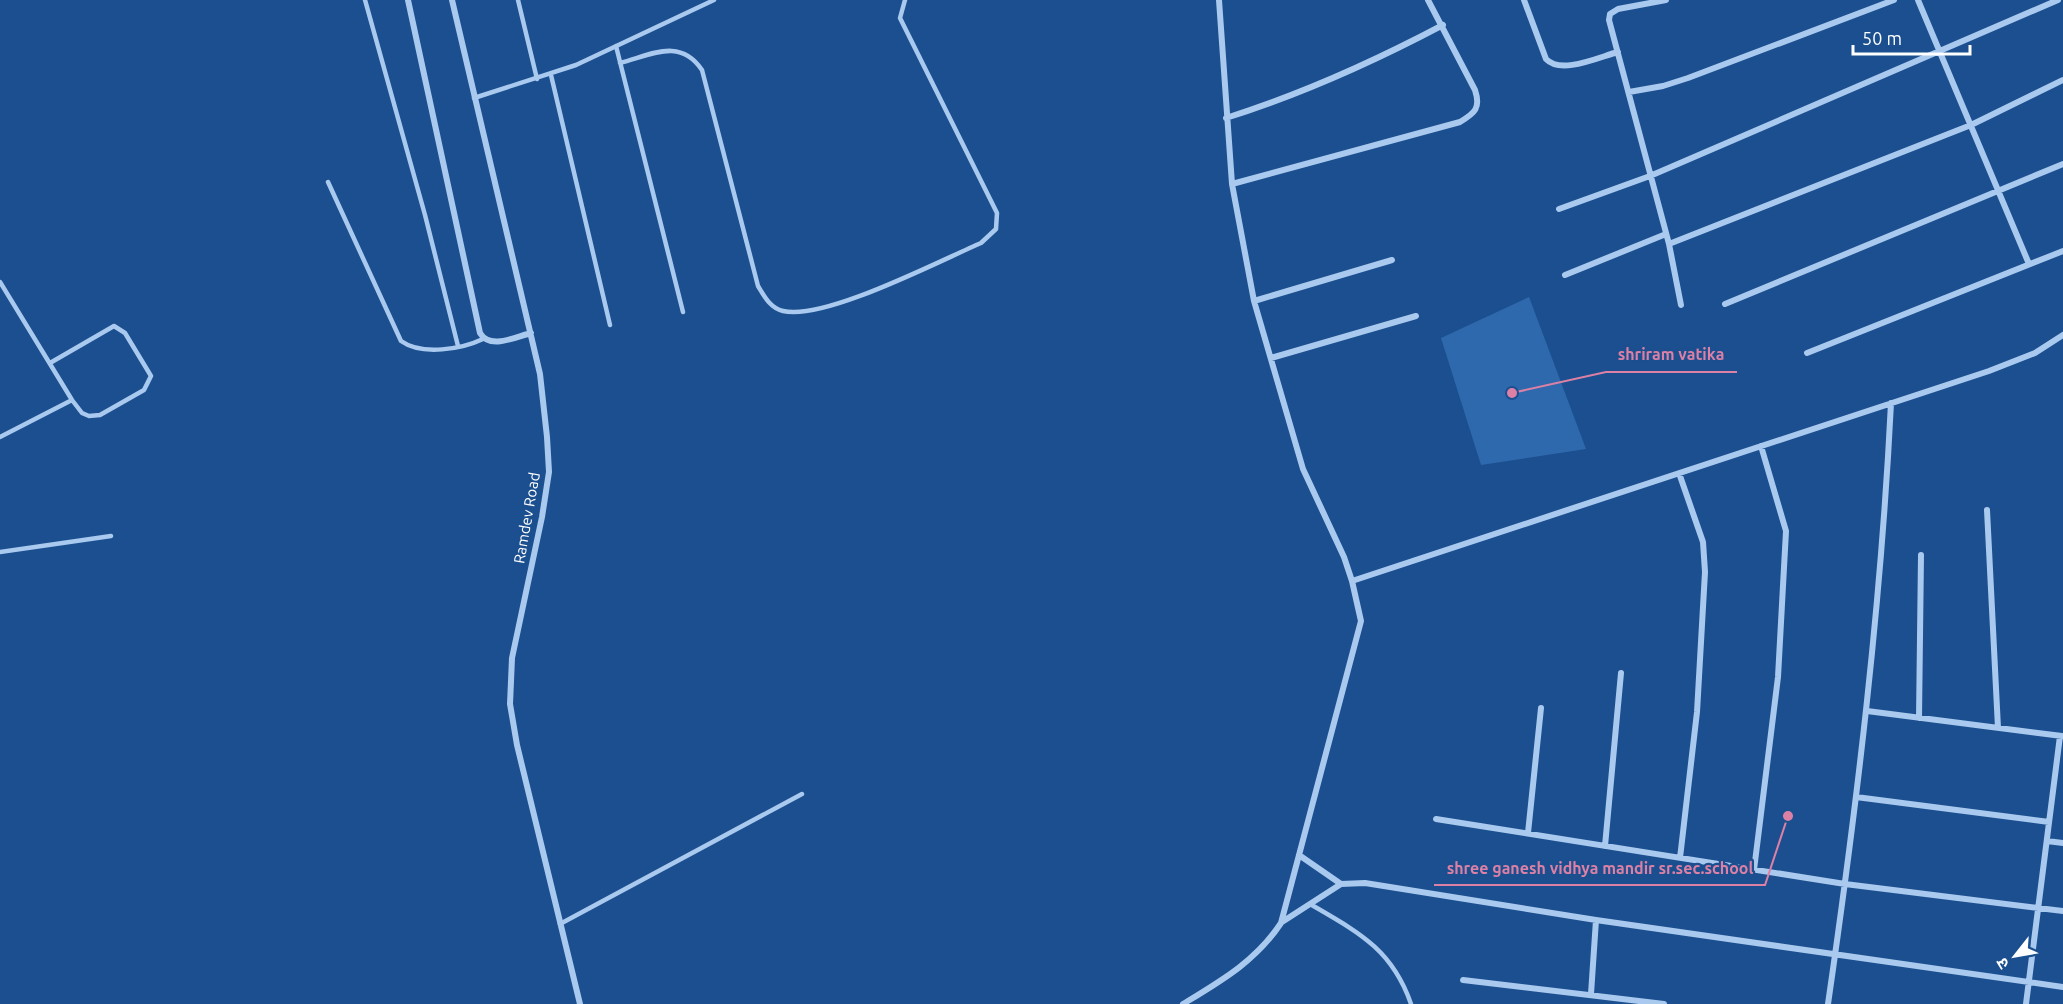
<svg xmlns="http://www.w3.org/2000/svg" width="2063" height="1004" font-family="Ubuntu,'Noto Sans Devanagari',sans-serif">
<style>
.green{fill:#2e69ad}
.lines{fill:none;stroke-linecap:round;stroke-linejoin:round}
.lane{stroke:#a9c9ee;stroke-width:4.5}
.street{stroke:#a9c9ee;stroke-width:6}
.labels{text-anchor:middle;stroke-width:4.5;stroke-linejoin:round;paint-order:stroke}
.street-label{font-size:15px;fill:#fff;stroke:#1b4f8f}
.leader{fill:none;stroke:#dd80a5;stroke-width:2}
.callout-dot{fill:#dd80a5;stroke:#1b4f8f;stroke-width:2}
.callout-label{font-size:16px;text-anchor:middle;font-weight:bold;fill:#dd80a5;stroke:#1b4f8f;stroke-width:4.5;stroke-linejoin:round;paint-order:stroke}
</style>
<rect width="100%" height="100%" fill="#1b4f8f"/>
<path class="green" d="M1529,297L1586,449L1481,465L1441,338Z"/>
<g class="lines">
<path class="lane" d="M365,0L425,215L458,346
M518,0L537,79
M616,46L683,312
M620,63C651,55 680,37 702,70L758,286C764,296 770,308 783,311C824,321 939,261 981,243L996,229L997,213L900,18L905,0
M551,75L610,325
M474,98L576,65L714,0
M328,182L401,341C422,356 462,349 483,339
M0,282L72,400L82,413L89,416L100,415L144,390L151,376L125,333L114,326L50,363
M0,437L72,400
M0,552L111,536
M1310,904C1358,932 1392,949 1411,1004
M560,924L802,794"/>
<path class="street" d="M408,0L480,333C490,350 515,337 531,333
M452,0L540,374L547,437L549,472L542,517L512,658L510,704L517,745L580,1004
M1524,0L1546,59C1561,75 1599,57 1618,52
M1666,0L1618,9L1610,14L1609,20L1669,244L1681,305
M1918,0L2029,264
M1629,92L1663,86L1688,78L1894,0
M1226,118C1302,94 1373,62 1443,25
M1232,184L1460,122C1475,113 1481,108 1475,90L1428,0
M1559,209L1650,176L2058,0
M1669,244L1971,125L2063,80
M1565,275L1666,234
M1254,301L1392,260
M1725,304L2063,164
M1807,353L2063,251
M1271,358L1416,316
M1679,473L1703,542L1705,572L1697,712L1680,858
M1987,510L1998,728
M1352,581L1989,371L2035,353L2063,335
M1867,711L2062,736
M1919,718L1921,555
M1856,797L2049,822
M1436,819L1845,884L2063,911
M1528,833L1541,708
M2047,841L2063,843
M1605,846L1621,673
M1299,855L1341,884
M1754,870L1778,677L1786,531L1761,446
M1282,922L1341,884L1365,883L1596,920L2063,987
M1463,980L1664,1004
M1591,994L1596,920
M1183,1004C1221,981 1256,961 1281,923L1361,621L1352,581L1344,557L1303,469L1254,301L1232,184L1219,0
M1828,1004C1857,804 1881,605 1891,403
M2026,1004L2060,736"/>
</g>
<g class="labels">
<g class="street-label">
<text transform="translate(527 518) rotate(-80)" y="5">Ramdev Road</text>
</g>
</g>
<path class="leader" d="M1512 393L1606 372H1737M1788 816L1765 885H1434"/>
<g class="callout-dot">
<circle cx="1512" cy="393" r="6"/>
<circle cx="1788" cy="816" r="6"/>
</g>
<g class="callout-label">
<text x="1671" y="360">shriram vatika</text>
<text x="1600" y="874">shree ganesh vidhya mandir sr.sec.school</text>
</g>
<g transform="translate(2015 956) rotate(239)" stroke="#1b4f8f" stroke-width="4.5" paint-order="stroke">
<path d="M0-4.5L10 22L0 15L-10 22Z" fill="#ffffff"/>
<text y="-9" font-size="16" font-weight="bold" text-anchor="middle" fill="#ffffff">उ</text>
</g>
<path d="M1853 45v9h117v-9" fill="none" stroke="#ffffff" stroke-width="3"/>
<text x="1862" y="45" font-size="18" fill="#ffffff" stroke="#1b4f8f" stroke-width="4.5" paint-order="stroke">50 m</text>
</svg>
